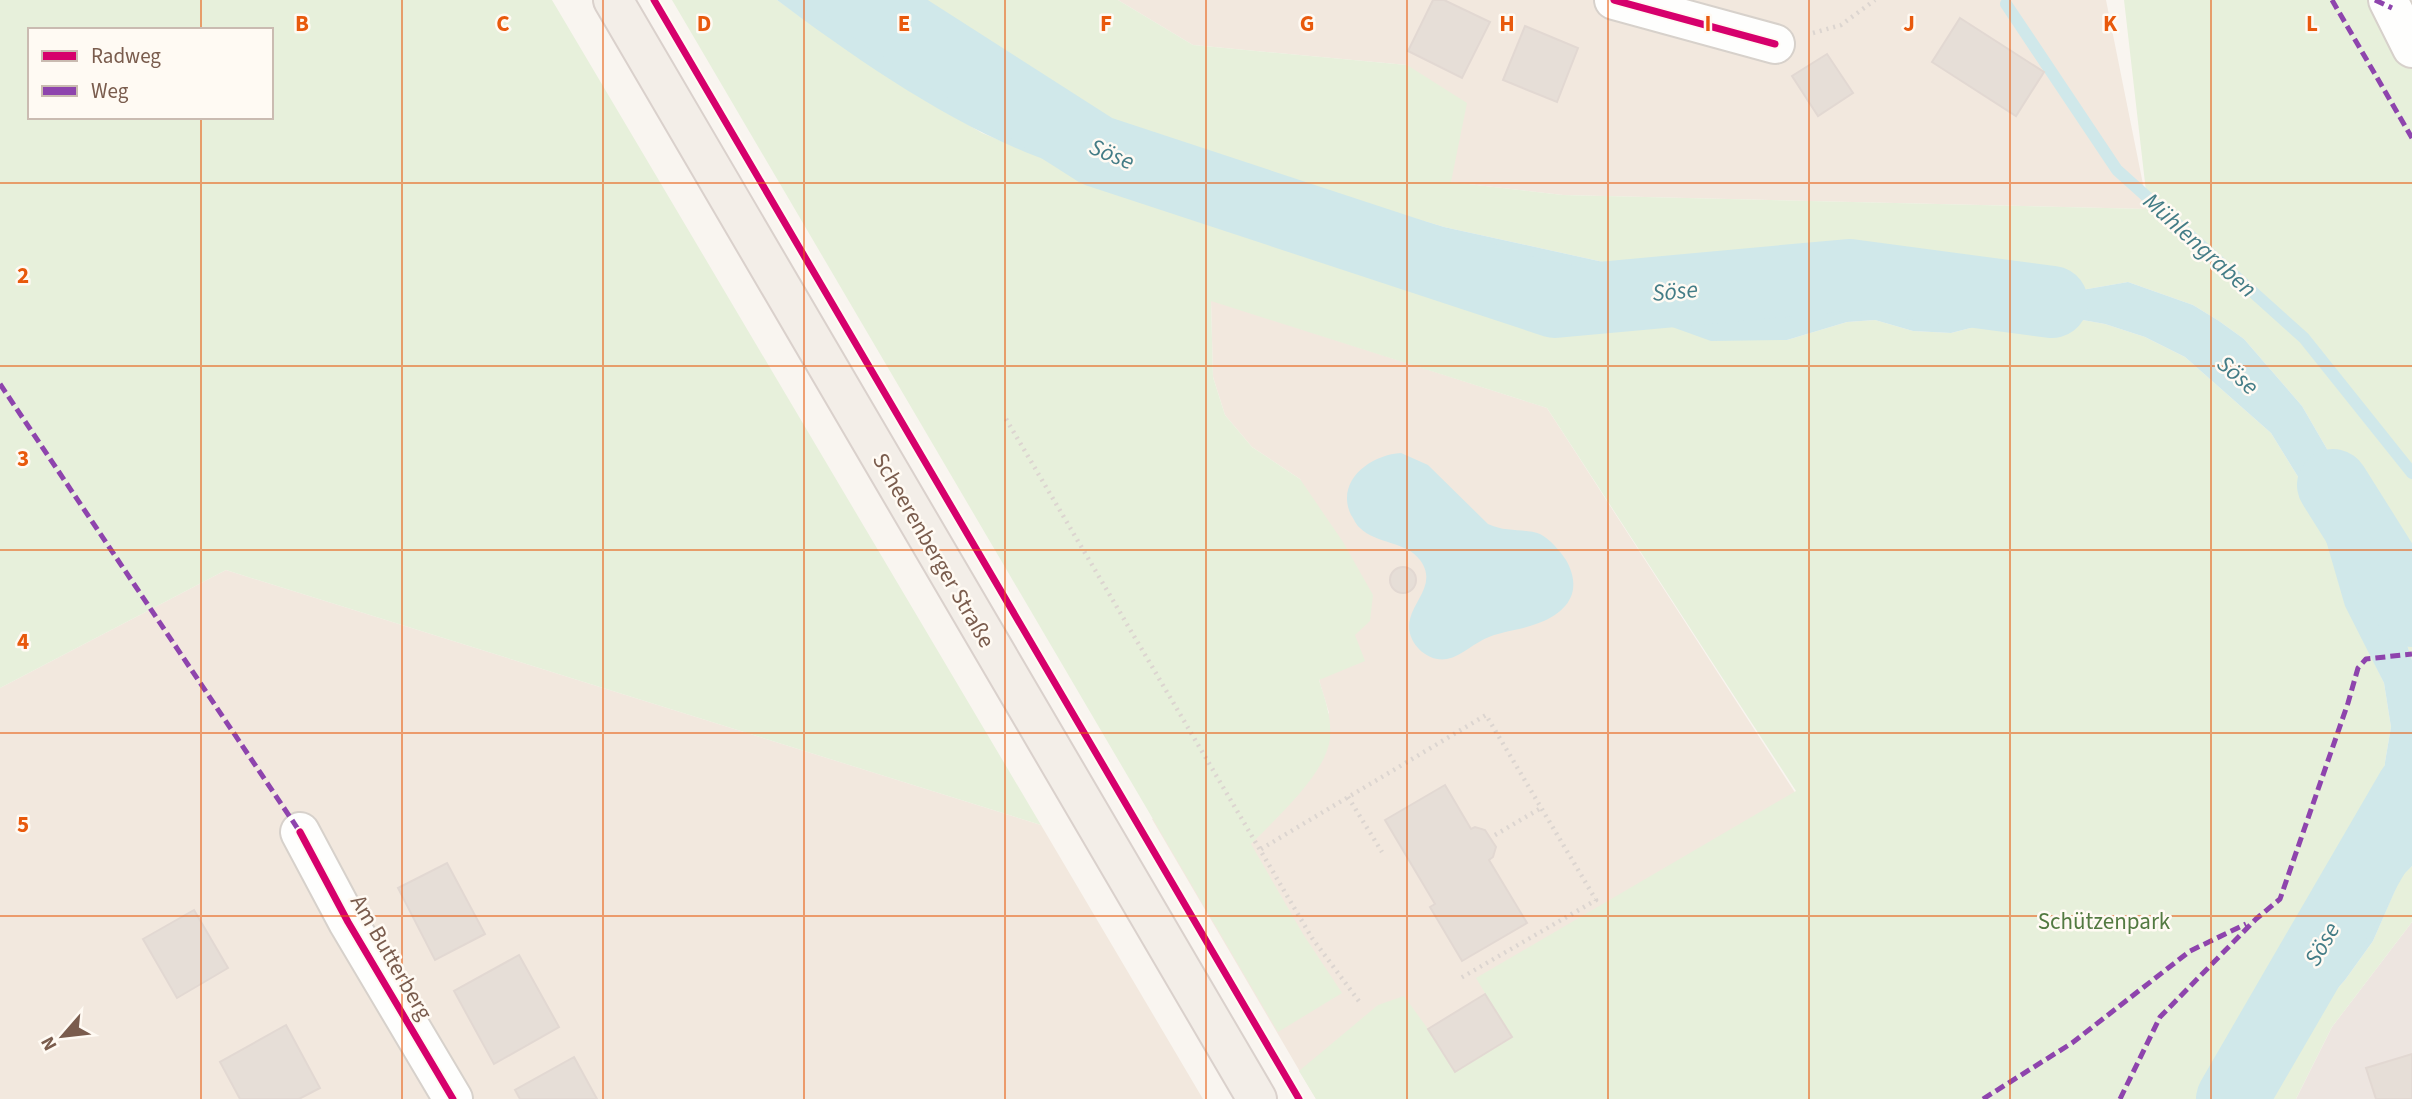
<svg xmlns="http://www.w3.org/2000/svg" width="2412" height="1099" font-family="'Source Sans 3',sans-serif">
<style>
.residential{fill:#f2e8de}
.industrial{fill:#ede5e0}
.green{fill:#e7f0db;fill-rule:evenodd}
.water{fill:#d0e8ea}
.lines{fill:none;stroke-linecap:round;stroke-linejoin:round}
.stream{stroke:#d0e8ea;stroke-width:12}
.river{stroke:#d0e8ea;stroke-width:72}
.building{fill:#e6ded7;stroke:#e2d8d2;stroke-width:2}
.street-casing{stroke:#d7d1cb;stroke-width:42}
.primary-casing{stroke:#dad1cc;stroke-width:42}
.path{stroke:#dcd5d0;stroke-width:4.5;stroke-dasharray:2 5;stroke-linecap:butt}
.street{stroke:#fefefd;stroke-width:38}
.primary{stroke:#f3eee8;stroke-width:38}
.quiet{stroke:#8e44ad;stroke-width:5;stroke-dasharray:10 5;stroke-linecap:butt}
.cycleway-casing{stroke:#fffaf3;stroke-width:11}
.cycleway{stroke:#d6006c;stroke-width:7}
.grid{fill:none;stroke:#e8590c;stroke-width:2;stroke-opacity:0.55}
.labels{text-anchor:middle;stroke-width:5;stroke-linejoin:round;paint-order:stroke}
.street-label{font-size:23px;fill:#7a5c4d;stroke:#fffaf3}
.park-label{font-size:23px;fill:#537a41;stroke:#fffaf3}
.water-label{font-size:24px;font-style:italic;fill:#437c86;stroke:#fffaf3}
.grid-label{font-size:23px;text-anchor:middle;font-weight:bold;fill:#e8590c;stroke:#fffaf3;stroke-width:5;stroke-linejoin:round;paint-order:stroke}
</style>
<rect width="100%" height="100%" fill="#f9f5f0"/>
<path class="residential" d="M1118,0H2106L2148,209L1563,195L1451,182L1407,65L1193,45Z
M1211,300L1547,408L1834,853L1436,1099H1316L1152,819L1329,713L1319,680L1355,635L1300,479L1252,447L1225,415L1213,377Z
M226,570L1041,825L1203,1099H0V688Z"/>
<path class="industrial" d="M2412,922V1099H2296L2332,1027Z"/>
<path class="green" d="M0,0H552L1041,825L226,570L0,688ZM30,30H271V117H30Z
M672,0H777L877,70L982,133L1062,166L1162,172L1330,219L1560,295L1594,299L1758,340H1787L1847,322L1875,320L1913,331L1951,333L2025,314L2055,315L2105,324L2145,337L2185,357L2271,433L2316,506L2368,650L2384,683L2391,727L2385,762L2383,807L2379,825L2376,865L2362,895L2341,923L2253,1023L2219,1070L2204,1099H1316L1299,1071L1378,1005L1404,996L1428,1029L1455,1072L1512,1038L1476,978L1796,791L1547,408L1211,301L1213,377L1225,415L1252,447L1300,479L1343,542L1373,595L1370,621L1355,635L1365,661L1319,680C1325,699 1332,718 1330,739C1325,775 1276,818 1251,844L1303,934L1342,993L1278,1032Z
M829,0H1118L1193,45L1407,65L1467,103L1451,182L1563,195L2148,209L2124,0H2404L2412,25V660L2391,596L2382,544L2302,406L2244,339L2219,321L2193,305L2128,282L2076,291L2039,283H1970L1940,294L1917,296L1891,293L1839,270L1791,282L1626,267L1444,227L1269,176L1161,140L1035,110L943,74L892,48Z
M2412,866V922L2332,1027L2296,1099H2239L2345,980L2373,941L2401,876Z"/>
<path class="water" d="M777,0H829L892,48L943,74L1035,110L1161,140L1269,176L1444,227L1626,267L1791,282L1839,270L1891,293L1917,296L1940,294L1970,283L2003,279L2039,283L2076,291L2128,282L2193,305L2219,321L2244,339L2302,406L2382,544L2391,596L2412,660V866L2401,877L2373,941L2345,980L2239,1099H2204L2219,1070L2253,1023L2341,923L2362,895L2376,865L2379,825L2383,807L2385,762L2391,727L2384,683L2345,606L2316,506L2271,433L2185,357L2145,337L2105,324L2055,315L2025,314L1951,333L1913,331L1875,320L1847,322L1787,340L1711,341L1594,299L1560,295C1430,251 1299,203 1165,173C1133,165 1090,175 1060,165C961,132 860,62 777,0Z
M1401,453L1428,465L1488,524C1507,533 1526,528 1540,534C1550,539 1560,551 1566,560C1584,592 1567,613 1536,624C1521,630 1504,631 1489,637C1475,642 1462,656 1447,659C1427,663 1404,641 1410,619C1415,599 1437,583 1420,560C1406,541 1376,544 1360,528C1356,525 1354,519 1351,515C1335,481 1370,455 1401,453Z"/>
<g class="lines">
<path class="stream" d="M2006,4L2117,170L2304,338L2412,473"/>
<path class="river" d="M861,0L1097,151L1555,302L1849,275L2052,302
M2333,485L2412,611
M2232,1099L2412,789"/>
</g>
<path class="building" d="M1433,0H1444L1490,22L1462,78L1408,51Z
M1960,18L2044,72L2016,116L1932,62Z
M1525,26L1578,48L1557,102L1503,80Z
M1827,54L1853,93L1818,116L1792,76Z
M1390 580a13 13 0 1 1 26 0a13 13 0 1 1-26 0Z
M1445,785L1471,829L1475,827L1485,830L1496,847L1493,857L1489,860L1527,923L1462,961L1430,907L1435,904L1385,820Z
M447,863L485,934L435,960L398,888Z
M194,910L228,968L177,998L143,939Z
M519,955L559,1027L494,1064L454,991Z
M1485,994L1512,1037L1455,1072L1428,1029Z
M286,1025L320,1088L299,1099H240L220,1062Z
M2412,1054V1099H2376L2366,1068Z
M574,1057L597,1099H520L515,1090Z"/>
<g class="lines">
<g class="street-casing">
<path id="street" d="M1614,0L1775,44
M2388,0L2412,48
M300,832L348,922L453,1099"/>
</g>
<g class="primary-casing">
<path id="primary" d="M613,0L1257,1099"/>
</g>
<path class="path" d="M1813,33L1841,25L1875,0
M1006,419L1312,938L1361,1004
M1348,797L1382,852
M1495,835L1541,808
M1261,849L1486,715L1596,900L1459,979"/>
<use href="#street" class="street"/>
<use href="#primary" class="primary"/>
<path class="quiet" d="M2332,0L2412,138
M2375,0L2392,8
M0,384L300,832
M1983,1099L2072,1043L2190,951L2246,924
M2120,1099L2160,1017L2256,919L2280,899L2348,703L2358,668L2366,659L2412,654"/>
<g class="cycleway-casing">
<path id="cycleway" d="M654,0L1299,1099
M1614,0L1775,44
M300,832L348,922L453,1099"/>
</g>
<use href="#cycleway" class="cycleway"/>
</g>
<path class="grid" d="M201,0V30M402,0V1099M603,0V1099M804,0V1099M1005,0V1099M1206,0V1099M1407,0V1099M1608,0V1099M1809,0V1099M2010,0V1099M2211,0V1099M201,117V1099M0,183H2412M0,366H2412M0,550H2412M0,733H2412M0,916H2412"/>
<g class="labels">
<g class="street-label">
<text transform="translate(934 550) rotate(60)" y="8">Scheerenberger Straße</text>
<text transform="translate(392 957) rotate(60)" y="8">Am Butterberg</text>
</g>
<g class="park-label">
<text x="2104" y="929">Schützenpark</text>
</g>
<g class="water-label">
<text transform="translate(1112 154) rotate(22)" y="8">Söse</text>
<text transform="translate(2200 245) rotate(42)" y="8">Mühlengraben</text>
<text transform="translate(1675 291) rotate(-5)" y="8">Söse</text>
<text transform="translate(2238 375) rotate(41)" y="8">Söse</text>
<text transform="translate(2322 944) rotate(-60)" y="8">Söse</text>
</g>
</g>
<g class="grid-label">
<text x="302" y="31">B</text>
<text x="503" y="31">C</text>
<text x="704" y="31">D</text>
<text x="904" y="31">E</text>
<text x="1106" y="31">F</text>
<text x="1307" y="31">G</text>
<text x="1507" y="31">H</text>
<text x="1708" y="31">I</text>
<text x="1909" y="31">J</text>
<text x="2110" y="31">K</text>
<text x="2312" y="31">L</text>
<text x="23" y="283">2</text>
<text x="23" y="466">3</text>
<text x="23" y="649">4</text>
<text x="23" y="832">5</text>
</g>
<rect x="28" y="28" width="245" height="91" fill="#fffaf3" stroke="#cabbb1" stroke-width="2"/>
<rect x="42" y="51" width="35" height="10" fill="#d6006c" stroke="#cabbb1" stroke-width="2"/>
<text x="91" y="63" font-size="21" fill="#7a5c4d">Radweg</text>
<rect x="42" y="86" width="35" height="10" fill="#8e44ad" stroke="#cabbb1" stroke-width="2"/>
<text x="91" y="98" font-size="21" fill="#7a5c4d">Weg</text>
<g transform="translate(63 1036) rotate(242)" stroke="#fffaf3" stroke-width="5" paint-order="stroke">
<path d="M0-5L12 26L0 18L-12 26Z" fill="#7a5c4d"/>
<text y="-10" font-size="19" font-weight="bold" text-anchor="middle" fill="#7a5c4d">N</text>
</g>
</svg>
